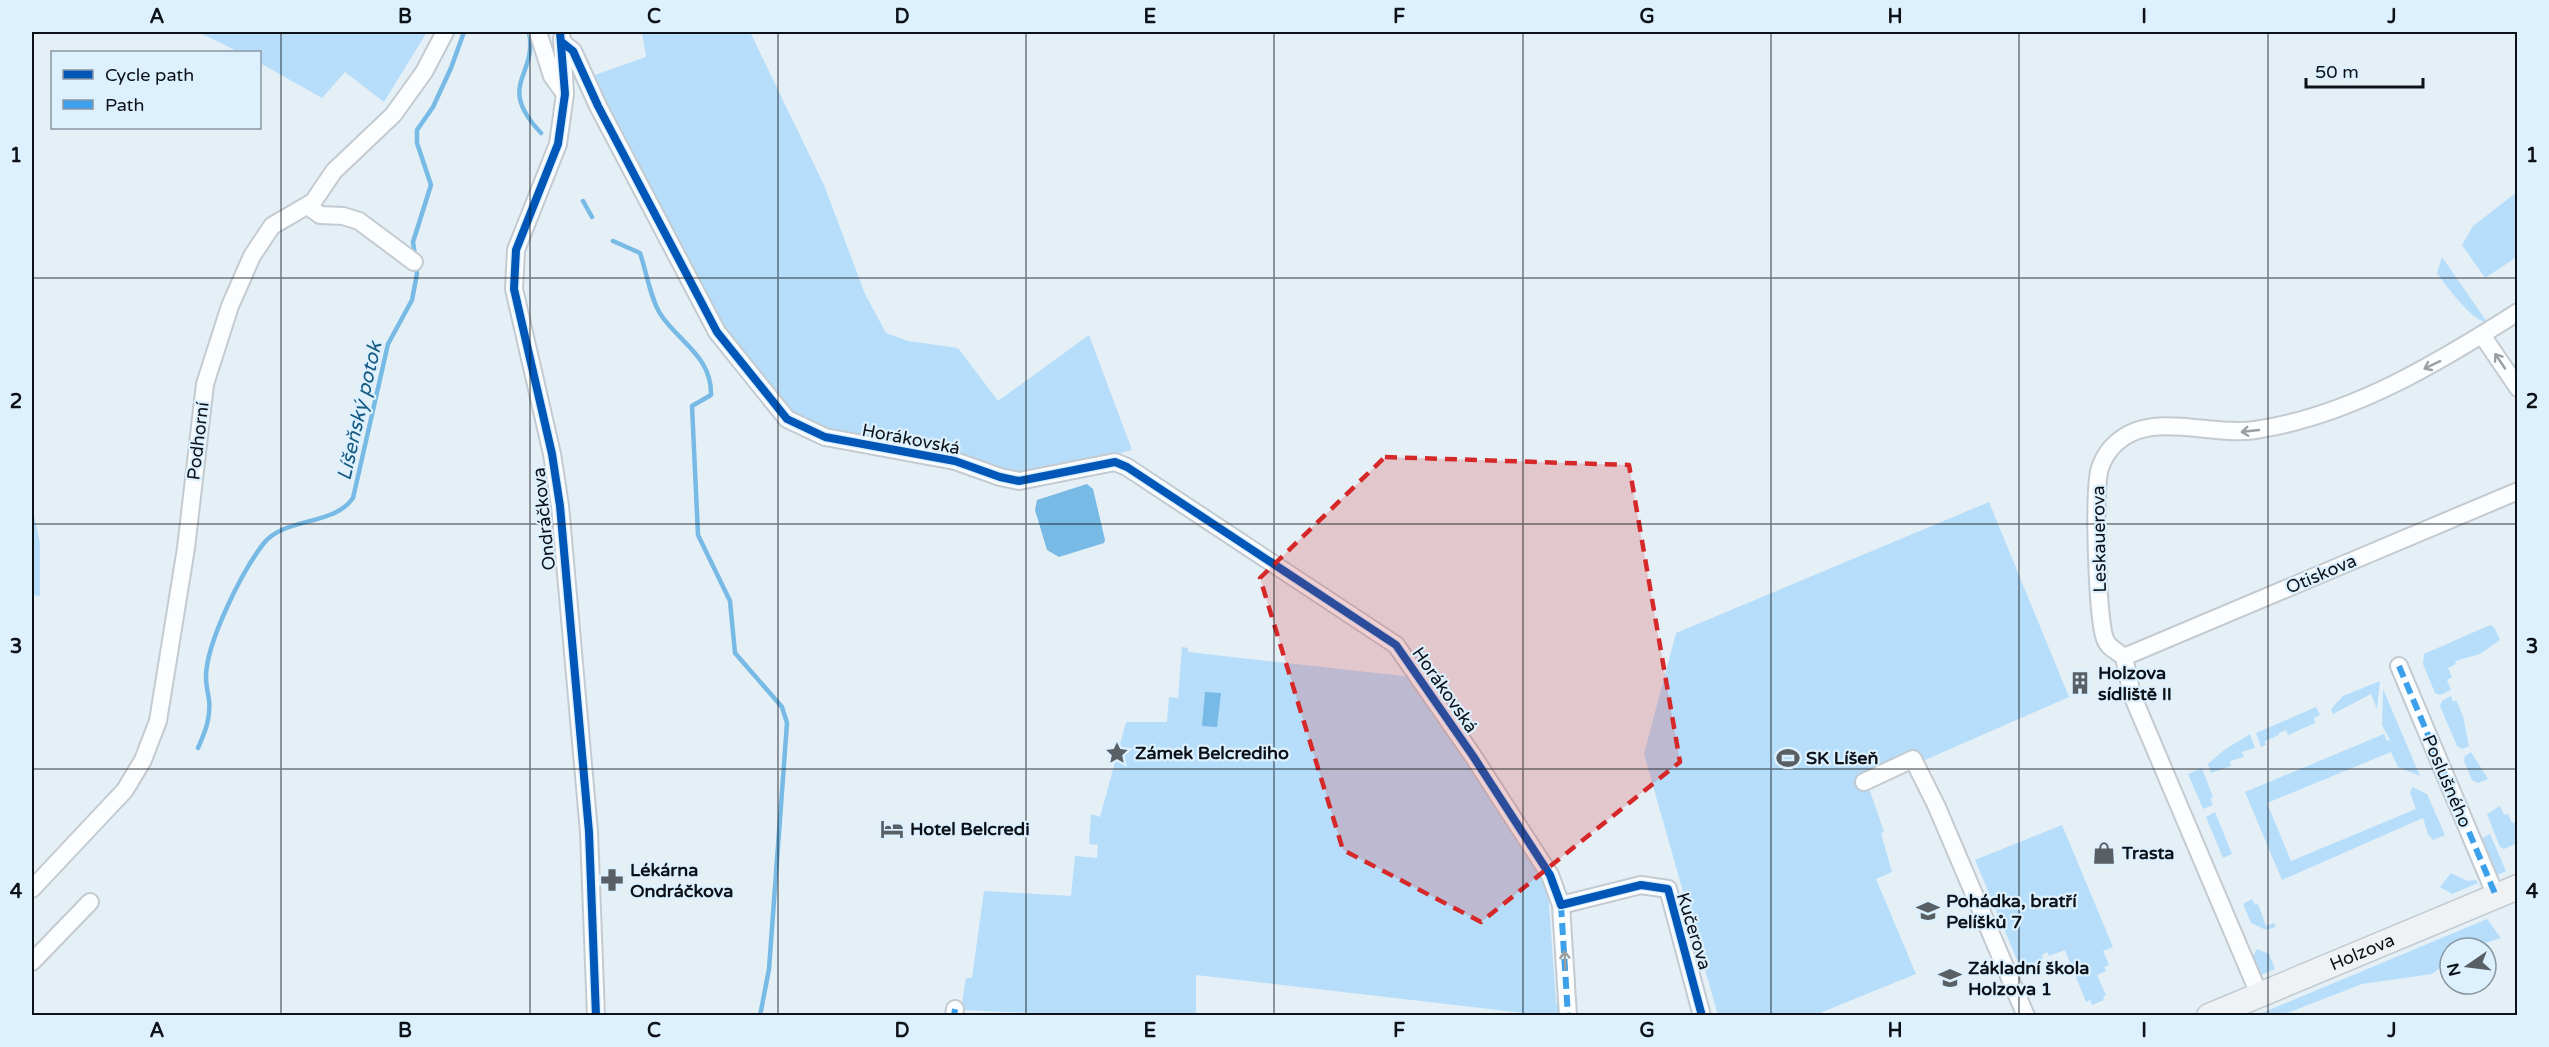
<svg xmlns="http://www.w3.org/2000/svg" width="2549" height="1047" font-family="'Varela Round',sans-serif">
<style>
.green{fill:#b6defa}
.water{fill:#77bae5}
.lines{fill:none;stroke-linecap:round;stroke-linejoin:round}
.stream{stroke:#77bae5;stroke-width:4.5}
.street-casing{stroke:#c3cbd1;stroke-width:20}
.secondary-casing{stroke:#c3cbd1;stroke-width:27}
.street{stroke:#fbfdfe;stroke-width:16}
.secondary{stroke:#eef2f5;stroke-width:24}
.quiet{stroke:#3ca1ea;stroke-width:6;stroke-dasharray:12 6;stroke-linecap:butt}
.cycleway-casing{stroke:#ddf0fe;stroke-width:11}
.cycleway{stroke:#0057b8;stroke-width:8}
.oneway{stroke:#9b9fa2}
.marked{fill:#d62828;fill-opacity:0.2;stroke:#d62828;stroke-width:4.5;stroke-dasharray:12 8;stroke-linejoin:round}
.grid{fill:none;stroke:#0c1217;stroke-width:1.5;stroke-opacity:0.55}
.labels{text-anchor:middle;stroke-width:4.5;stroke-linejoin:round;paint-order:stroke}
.street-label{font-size:18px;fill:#0c1217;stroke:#ddf0fe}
.poi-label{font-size:18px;font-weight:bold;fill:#0c1217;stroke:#ddf0fe;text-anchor:start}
.water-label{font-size:20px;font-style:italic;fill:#185a82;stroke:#ddf0fe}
.neatline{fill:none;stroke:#0c1217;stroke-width:2}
.grid-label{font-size:20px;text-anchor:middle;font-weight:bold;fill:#0c1217}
</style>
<rect width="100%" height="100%" fill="#e5eff6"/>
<path class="green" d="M198,32H427L384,102L345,72L322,98L260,63V52H239Z
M642,32H750L824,185L865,294L886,333L908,341L958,348L998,401L1089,335L1132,450L1038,475L993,470L836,434L800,420L768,386L724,329L589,77L646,57Z
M2517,192V257L2485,278L2507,309L2462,245L2473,226Z
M2442,257L2487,322C2473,323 2445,284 2437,273Z
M1989,502L2069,697L1868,785L1884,832L1881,833L1892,872L1876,879L1916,974L1815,1015H1718L1644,754L1676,633Z
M32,505L40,543V596L32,595Z
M2490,625L2494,627L2500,640L2480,654L2455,661L2456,664L2448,668L2452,677L2447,680L2451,690L2440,695L2435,693L2423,664L2424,654Z
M1182,647L1188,648V652L1412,677L1487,787L1548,890L1556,1002L1562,1015H1540L1196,975V1015H1079L961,1010L966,978H972L984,891L1071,896L1075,856L1097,858L1098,845L1089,844L1091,814L1100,817L1126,722H1167L1169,697L1178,698Z
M2380,681L2377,709L2371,694L2333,714L2331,709L2343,696Z
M2383,689L2420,776L2398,767L2391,752L2267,803L2291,861L2416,809L2410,793L2412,787L2427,794L2445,835L2433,840L2428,834L2423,818L2282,880L2245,792L2384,734L2387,741L2390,740L2382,725Z
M2451,696L2453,702L2456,700L2463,716L2469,746L2462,749L2457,746L2440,706L2442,701Z
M2316,707L2320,715L2314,718L2315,723L2288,735L2286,730L2279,733V735L2265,741L2266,745L2261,747L2256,733Z
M2250,734L2255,748L2242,752L2244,757L2230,761L2231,766L2211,773L2208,764L2224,750Z
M2471,752L2488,779L2478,783L2472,780L2464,761L2465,756Z
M2202,768L2213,797L2210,799L2213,805L2203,809L2188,774Z
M2500,806L2504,815L2508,814L2512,823L2517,821V843L2504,849L2500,847L2487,814Z
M2215,812L2232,854L2223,858L2206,817Z
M2062,825L2113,947L2103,951L2109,965L2104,967L2106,971L2097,975L2106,995L2103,997L2104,1000L2092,1005L2090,1000L2086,1002L2065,950L2049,956L2047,952L2042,955L2043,959L2028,965L2018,962L1975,860Z
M2490,834L2506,871L2495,876L2481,839Z
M2451,873L2468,881L2476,880L2478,883L2452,894L2440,887Z
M2252,899L2255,905L2258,904L2266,926L2274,923L2276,927L2266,930L2251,923L2243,904Z
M2487,919L2501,938L2469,948H2450V960L2432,974L2362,984L2282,1015H2257Z
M2257,949L2269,954L2275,969L2261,975L2252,958Z"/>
<path class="water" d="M1087,484L1093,489L1105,540L1104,543L1059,557L1047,550L1035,510L1037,500Z
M1205,692L1221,693L1217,727L1202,726Z"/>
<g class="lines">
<path class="stream" d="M529,32C538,77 495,84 541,133
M583,201L592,217
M613,241L640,253C646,270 651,301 661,315C680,343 712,357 711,395L692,406L698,535L730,601L735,653L782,707L787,723L769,969L760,1016
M415,256L413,242L431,185L417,143V130L433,107L451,68L464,32
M198,748C205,732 211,718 209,700C208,693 206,685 206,677C206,643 242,571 264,543C285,517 334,526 353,498L388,344L412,300L417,274L416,264"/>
<g class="street-casing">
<path id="street" d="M538,32L552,76L565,94
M562,38L565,94L558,144L516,250L514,289L552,454L560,506L589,832L596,1016
M563,43L573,51L598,106L717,332L787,419L825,437L955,461L1000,477L1019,481L1115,462L1127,467L1396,645L1473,756L1550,875L1561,905L1568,1016
M308,206L320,215L343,216L359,221L414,262
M2482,335L2518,388
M2124,657L2518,491
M2399,666L2496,896
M1864,782L1913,759L1936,805L2026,1016
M32,889L125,790L143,760L158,721L186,548L205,384L230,306L252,256L272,226L313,202L334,171L393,115L424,72L445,32
M1561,905L1641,885L1668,889L1702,1016
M32,962L90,902
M2259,994L2132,695L2124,657C2117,651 2108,648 2105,639C2097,617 2093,489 2100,468C2105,453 2116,441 2129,434C2164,416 2216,436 2255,430C2350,416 2438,363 2518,312
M954,1016L955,1009"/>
</g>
<g class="secondary-casing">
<g id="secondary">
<path id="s1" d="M2209,1016L2518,887"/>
</g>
</g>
<use href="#street" class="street"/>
<use href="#secondary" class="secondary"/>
<path class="quiet" d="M2399,666L2496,896
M1561,905L1568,1016
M954,1016L955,1009"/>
<g class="cycleway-casing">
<path id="cycleway" d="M560,32L565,94L558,144L516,250L514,289L552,454L560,506L589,832L596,1016
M563,43L573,51L598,106L717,332L787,419L825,437L955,461L1000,477L1019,481L1115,462L1127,467L1396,645L1473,756L1550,875L1561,905L1641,885L1668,889L1702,1016"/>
</g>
<use href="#cycleway" class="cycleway"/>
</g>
<defs><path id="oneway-shaft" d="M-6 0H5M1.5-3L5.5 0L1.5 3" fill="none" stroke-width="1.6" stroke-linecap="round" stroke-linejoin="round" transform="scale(1.5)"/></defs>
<g class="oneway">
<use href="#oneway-shaft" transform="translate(2500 361) rotate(-124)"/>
<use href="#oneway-shaft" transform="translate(2432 365) rotate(154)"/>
<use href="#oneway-shaft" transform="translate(2250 431) rotate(174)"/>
<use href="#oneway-shaft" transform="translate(1565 960) rotate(-93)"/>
</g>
<path class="marked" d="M1385,457L1629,465L1680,762L1481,922L1343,850L1260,578Z"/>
<path class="grid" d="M281,32V1016M530,32V1016M778,32V1016M1026,32V1016M1274,32V1016M1523,32V1016M1771,32V1016M2019,32V1016M2268,32V1016M32,278H2518M32,524H2518M32,769H2518"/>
<defs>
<g id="building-bare" transform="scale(1.8)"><path d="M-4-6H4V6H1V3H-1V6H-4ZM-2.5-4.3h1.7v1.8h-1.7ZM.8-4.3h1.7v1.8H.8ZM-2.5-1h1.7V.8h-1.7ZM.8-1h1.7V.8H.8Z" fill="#585f65" stroke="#ddf0fe" stroke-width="2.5" paint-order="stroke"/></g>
<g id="sight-bare" transform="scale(1.8)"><path d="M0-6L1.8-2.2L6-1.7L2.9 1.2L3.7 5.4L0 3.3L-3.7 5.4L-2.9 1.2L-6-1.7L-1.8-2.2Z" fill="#585f65" stroke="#ddf0fe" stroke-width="2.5" paint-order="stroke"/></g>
<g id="stadium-bare" transform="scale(1.8)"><path d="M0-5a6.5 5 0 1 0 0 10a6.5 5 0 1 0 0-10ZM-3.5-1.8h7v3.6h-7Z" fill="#585f65" stroke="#ddf0fe" stroke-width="2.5" paint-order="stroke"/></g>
<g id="hotel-bare" transform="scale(1.8)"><path d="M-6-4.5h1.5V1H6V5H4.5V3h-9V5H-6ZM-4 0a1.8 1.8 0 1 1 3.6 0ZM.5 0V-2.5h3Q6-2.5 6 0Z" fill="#585f65" stroke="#ddf0fe" stroke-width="2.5" paint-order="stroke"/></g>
<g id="shop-bare" transform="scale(1.8)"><path d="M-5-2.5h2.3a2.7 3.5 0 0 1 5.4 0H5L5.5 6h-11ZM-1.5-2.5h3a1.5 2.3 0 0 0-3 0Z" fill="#585f65" stroke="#ddf0fe" stroke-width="2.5" paint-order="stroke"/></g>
<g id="pharmacy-bare" transform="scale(1.8)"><path d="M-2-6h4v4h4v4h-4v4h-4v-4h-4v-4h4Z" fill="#585f65" stroke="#ddf0fe" stroke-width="2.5" paint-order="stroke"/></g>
<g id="school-bare" transform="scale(1.8)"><path d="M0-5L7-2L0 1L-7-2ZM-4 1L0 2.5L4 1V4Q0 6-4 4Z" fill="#585f65" stroke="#ddf0fe" stroke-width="2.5" paint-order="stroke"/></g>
</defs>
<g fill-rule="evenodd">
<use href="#building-bare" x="2080" y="683"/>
<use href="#sight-bare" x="1117" y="753"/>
<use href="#stadium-bare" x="1788" y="758"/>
<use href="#hotel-bare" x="892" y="829"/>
<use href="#shop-bare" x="2104" y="853"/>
<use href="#pharmacy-bare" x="612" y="880"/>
<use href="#school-bare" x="1928" y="911"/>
<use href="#school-bare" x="1950" y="978"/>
</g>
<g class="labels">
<g class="street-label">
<text transform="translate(911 439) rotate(11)" y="6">Horákovská</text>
<text transform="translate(198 441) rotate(-83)" y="6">Podhorní</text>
<text transform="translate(544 519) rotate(-96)" y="6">Ondráčkova</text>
<text transform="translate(2099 539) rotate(-91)" y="6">Leskauerova</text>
<text transform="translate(2321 574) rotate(-23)" y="6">Otiskova</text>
<text transform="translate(1445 690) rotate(55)" y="6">Horákovská</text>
<text transform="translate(2447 781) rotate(67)" y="6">Poslušného</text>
<text transform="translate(1694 931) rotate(73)" y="6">Kučerova</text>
<text dy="6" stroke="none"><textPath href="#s1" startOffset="166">Holzova</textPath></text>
</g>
<g class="poi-label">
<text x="2098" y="679">Holzova<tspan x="2098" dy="21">sídliště II</tspan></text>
<text x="1135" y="759">Zámek Belcrediho</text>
<text x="1806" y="764">SK Líšeň</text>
<text x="910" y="835">Hotel Belcredi</text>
<text x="2122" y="859">Trasta</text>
<text x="630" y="876">Lékárna<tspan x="630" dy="21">Ondráčkova</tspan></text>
<text x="1946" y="907">Pohádka, bratří<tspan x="1946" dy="21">Pelíšků 7</tspan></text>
<text x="1968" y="974">Základní škola<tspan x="1968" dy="21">Holzova 1</tspan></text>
</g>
<g class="water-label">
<text transform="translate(359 411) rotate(-77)" y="7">Líšeňský potok</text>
</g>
</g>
<rect width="2549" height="1047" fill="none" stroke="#ddf0fe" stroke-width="66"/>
<rect x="51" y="51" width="210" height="78" fill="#ddf0fe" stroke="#8997a2" stroke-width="1.5"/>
<rect x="63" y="70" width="30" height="9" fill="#0057b8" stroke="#8997a2" stroke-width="1.5"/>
<text x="105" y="81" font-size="18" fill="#0c1217">Cycle path</text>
<rect x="63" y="100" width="30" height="9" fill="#3ca1ea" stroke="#8997a2" stroke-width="1.5"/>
<text x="105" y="111" font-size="18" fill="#0c1217">Path</text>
<g transform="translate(2468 966) rotate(256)"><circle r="28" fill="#ddf0fe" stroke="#8997a2" stroke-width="1.5"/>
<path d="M0-4.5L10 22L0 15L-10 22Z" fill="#585f65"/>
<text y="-9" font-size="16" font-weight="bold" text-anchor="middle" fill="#0c1217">N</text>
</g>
<path d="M2306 78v9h117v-9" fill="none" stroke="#0c1217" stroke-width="3"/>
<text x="2315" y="78" font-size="18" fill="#0c1217" stroke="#ddf0fe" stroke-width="4.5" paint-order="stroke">50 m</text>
<rect x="33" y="33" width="2483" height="981" class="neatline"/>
<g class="grid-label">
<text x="157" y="23">A</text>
<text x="405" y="23">B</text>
<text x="654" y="23">C</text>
<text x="902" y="23">D</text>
<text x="1150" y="23">E</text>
<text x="1399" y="23">F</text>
<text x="1647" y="23">G</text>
<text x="1895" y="23">H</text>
<text x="2144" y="23">I</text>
<text x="2392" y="23">J</text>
<text x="16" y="162">1</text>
<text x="2532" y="162">1</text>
<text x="16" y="408">2</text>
<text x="2532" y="408">2</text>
<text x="16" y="653">3</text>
<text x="2532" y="653">3</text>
<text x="16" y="898">4</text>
<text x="2532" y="898">4</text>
<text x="157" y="1037">A</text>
<text x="405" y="1037">B</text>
<text x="654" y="1037">C</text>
<text x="902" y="1037">D</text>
<text x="1150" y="1037">E</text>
<text x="1399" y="1037">F</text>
<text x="1647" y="1037">G</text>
<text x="1895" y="1037">H</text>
<text x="2144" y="1037">I</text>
<text x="2392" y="1037">J</text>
</g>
</svg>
